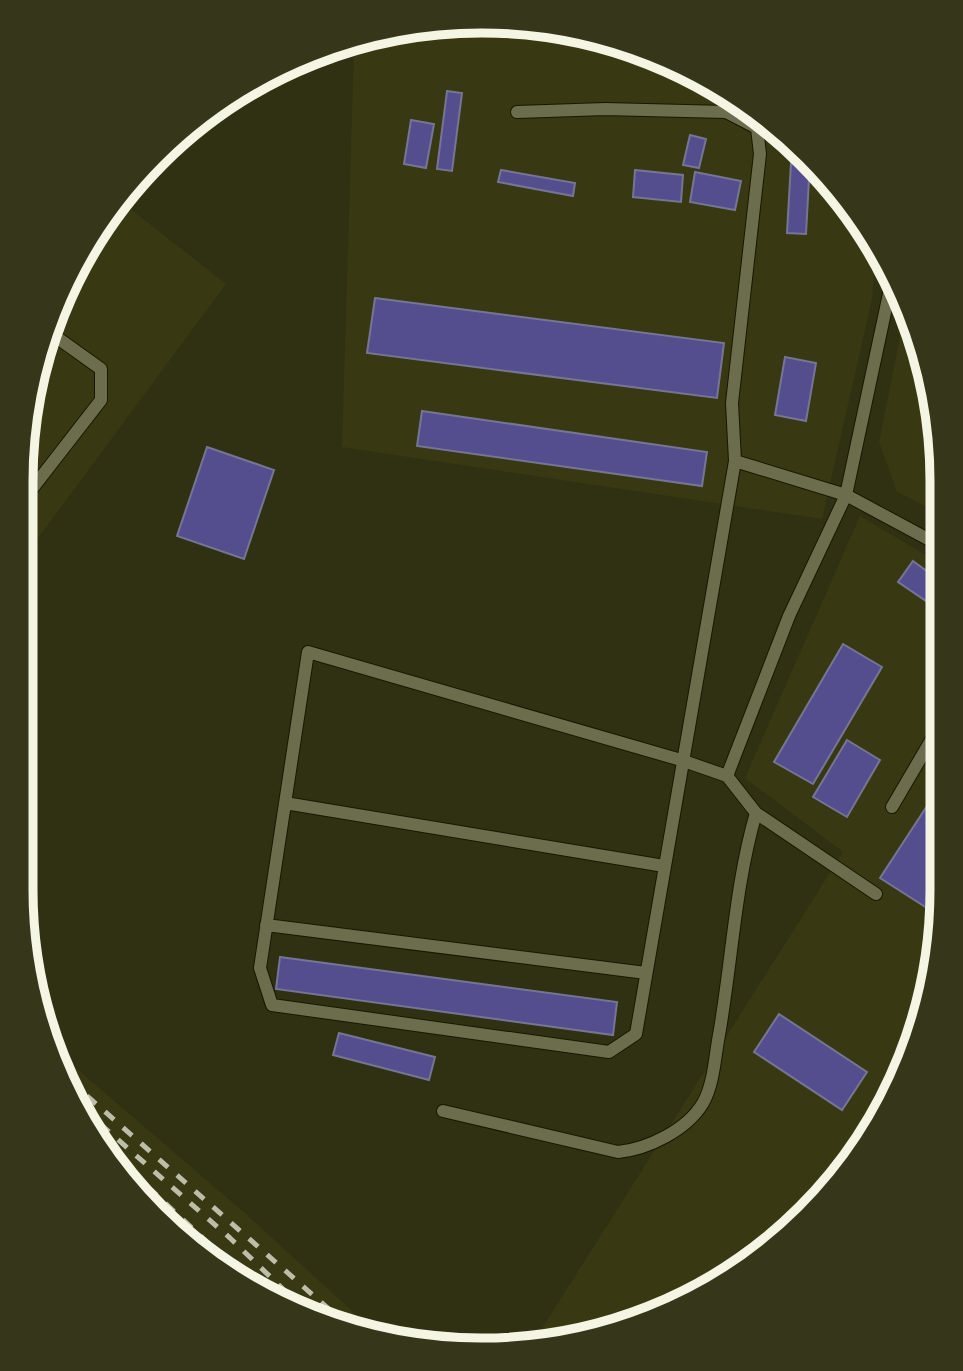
<svg xmlns="http://www.w3.org/2000/svg" width="963" height="1371" font-family="Roboto,sans-serif">
<style>
.built{fill:#383812}
.building{fill:#544e8f;stroke:#757594;stroke-width:2}
.lines{fill:none;stroke-linecap:round;stroke-linejoin:round}
.service-casing{stroke:#181800;stroke-width:14}
.service{stroke:#6c6d4d;stroke-width:12}
.rail{stroke:#bdbea9;stroke-width:5;stroke-dasharray:12 12;stroke-linecap:butt}
.rim{fill:none;stroke:#f4f5e3;stroke-width:9}
</style>
<rect width="100%" height="100%" fill="#303113"/>
<path class="built" d="M465,28L612,41L685,68L762,116L827,178L876,250L872,299L822,519L342,447L354,49Z
M123,203L226,284L27,553L30,391L83,252Z
M905,312L938,421L939,513L897,492L879,442Z
M860,516L939,563L941,919L926,1008L895,1093L847,1170L785,1235L685,1303L571,1341L542,1342L536,1338L843,852L745,778Z
M56,1051L246,1214L377,1334L305,1315L199,1249L163,1219L98,1145Z"/>
<path class="building" d="M447,91L462,93L452,171L437,169Z
M411,120L434,124L426,168L404,164Z
M690,135L706,139L699,168L683,165Z
M792,145L810,161L806,234L787,233Z
M501,170L575,183L573,196L498,182Z
M635,170L683,175L681,202L633,197Z
M695,172L741,181L735,210L690,202Z
M375,298L724,343L717,398L367,353Z
M785,357L816,363L806,421L775,415Z
M422,411L707,452L702,486L417,446Z
M207,447L274,470L244,559L177,536Z
M913,561L939,580L926,601L898,582Z
M843,644L882,667L813,784L774,762Z
M847,740L880,760L847,817L813,797Z
M940,786L941,917L880,878Z
M280,957L617,1002L613,1035L276,989Z
M779,1014L867,1072L842,1110L754,1052Z
M339,1033L435,1057L429,1080L333,1055Z"/>
<g class="lines">
<g class="service-casing">
<path id="service" d="M517,112L605,109L726,112L757,128L760,154L732,403L735,461L846,495L939,545
M735,461L636,1034L609,1052L272,1005L260,968L308,652L681,760L727,776L789,616L846,495L890,289L891,272
M28,494L101,400V369L52,334
M727,776L756,813L876,894
M285,803L664,866
M892,807L940,725
M266,925L646,973
M443,1111L618,1152C648,1149 687,1130 703,1103C714,1084 715,1055 719,1035C732,961 735,885 756,813"/>
</g>
<use href="#service" class="service"/>
<path class="rail" d="M69,1080L348,1326
M82,1108L230,1238L312,1317
M95,1138L248,1280"/>
</g>
<path d="M0 0H963V1371H0ZM481 33H482A448 448 0 0 1 930 481V890A448 448 0 0 1 482 1338H481A448 448 0 0 1 33 890V481A448 448 0 0 1 481 33Z" fill="#36371a" fill-rule="evenodd"/>
<path class="rim" d="M481 33H482A448 448 0 0 1 930 481V890A448 448 0 0 1 482 1338H481A448 448 0 0 1 33 890V481A448 448 0 0 1 481 33Z"/>
</svg>
